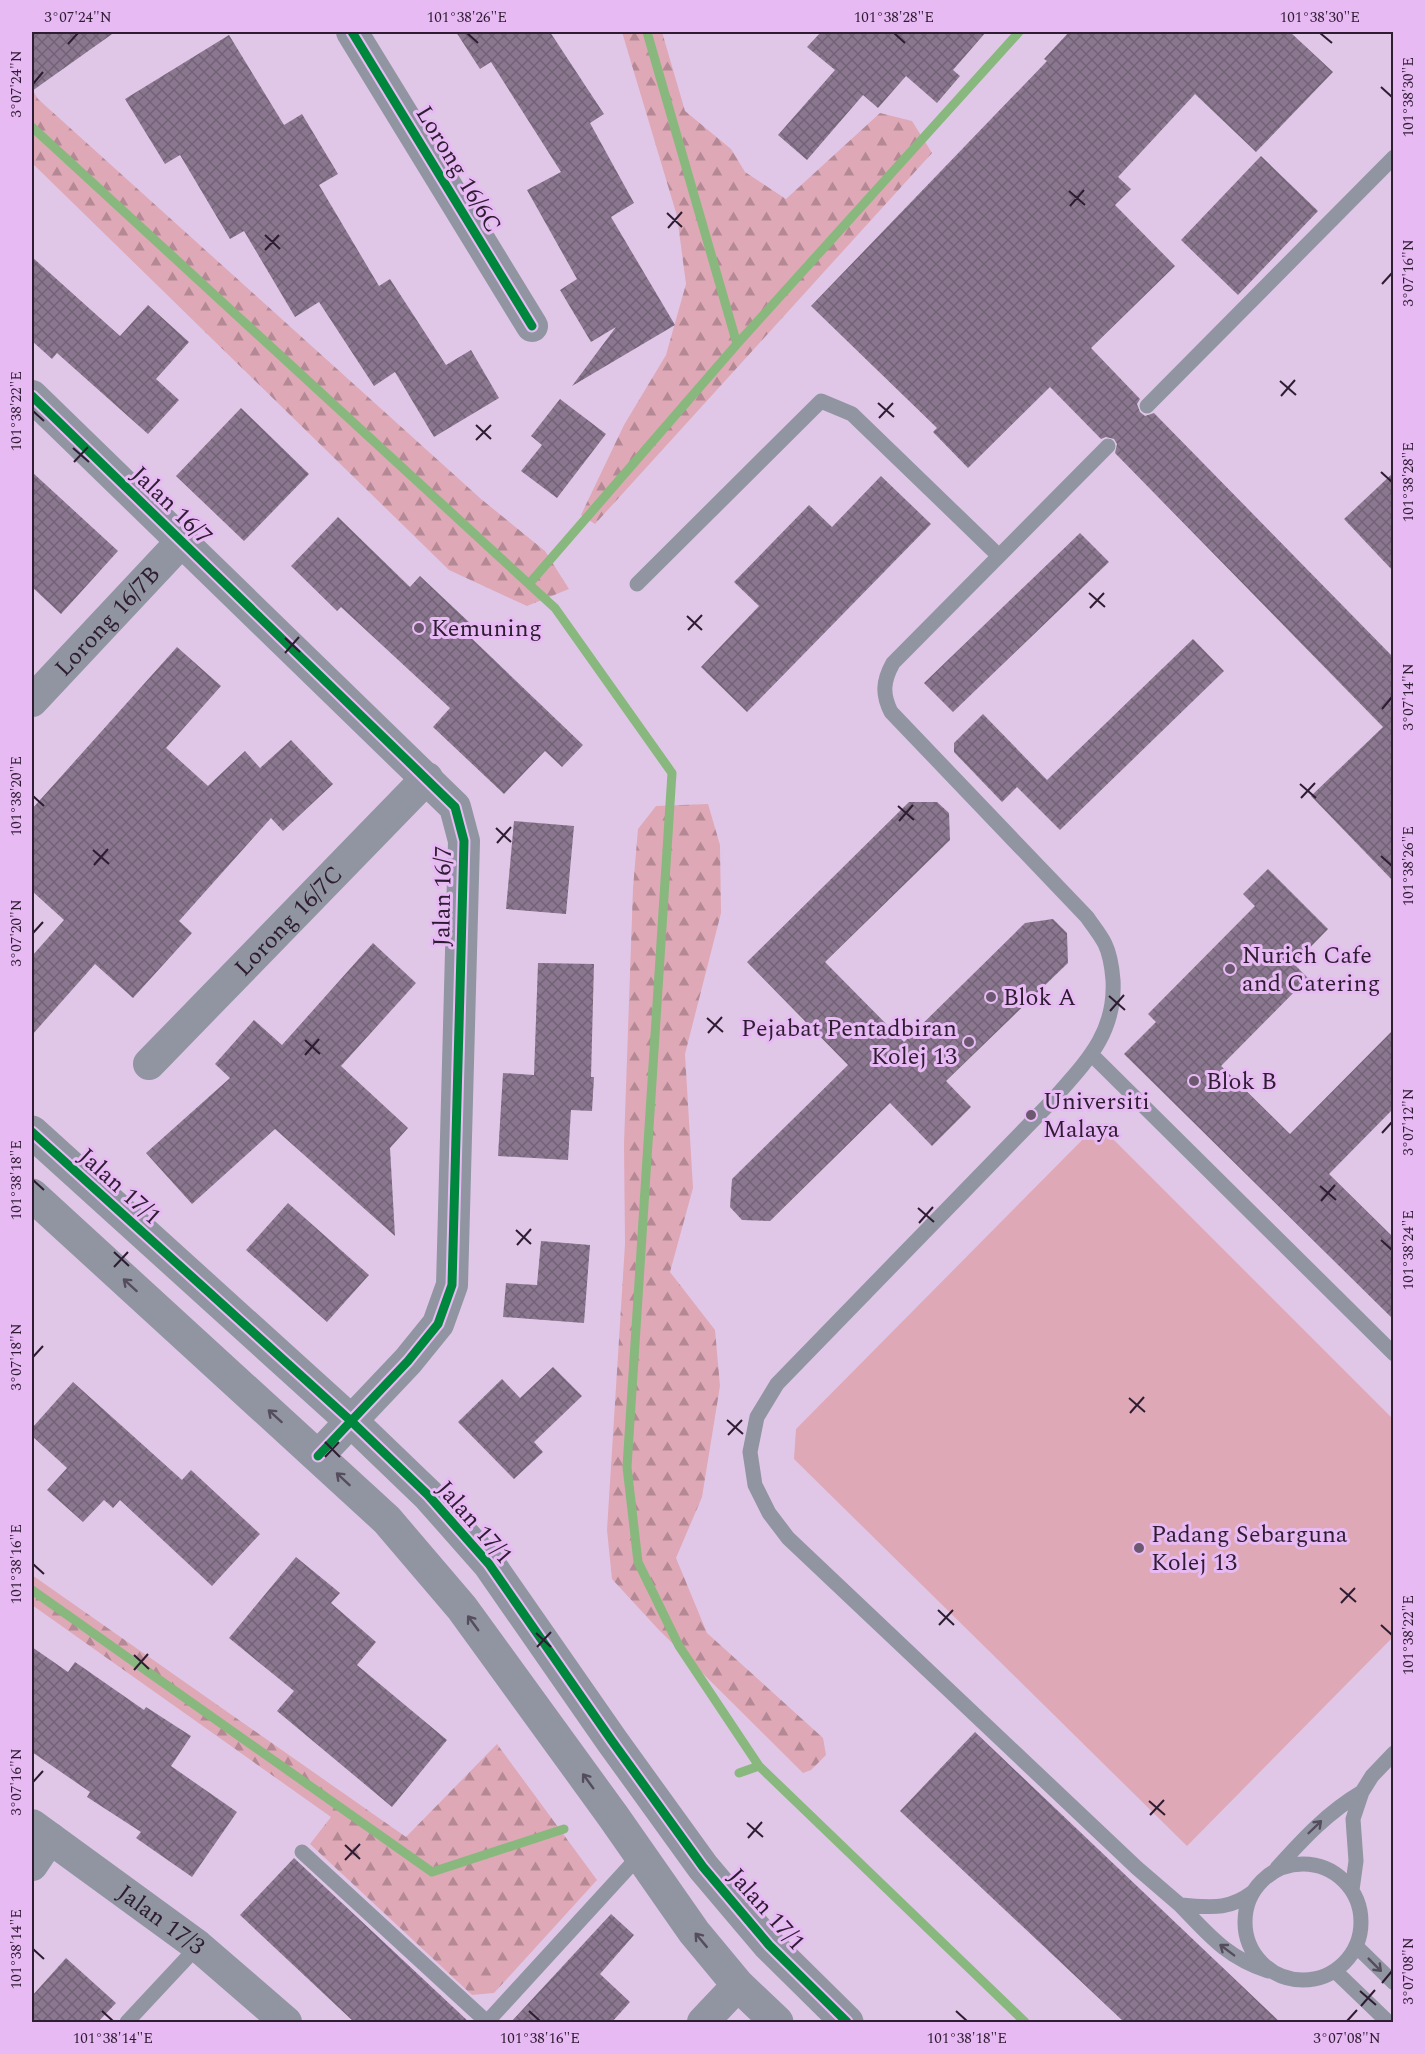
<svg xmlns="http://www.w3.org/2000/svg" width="1425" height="2054" font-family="Spectral,serif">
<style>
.forest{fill:url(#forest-firs)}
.park{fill:#dea8b6}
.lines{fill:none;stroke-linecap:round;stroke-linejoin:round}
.stream{stroke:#88b87d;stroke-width:9}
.building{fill:url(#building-cross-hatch)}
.service{stroke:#9095a1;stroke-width:15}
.minor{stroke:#9095a1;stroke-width:32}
.tertiary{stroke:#9095a1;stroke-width:33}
.cycleway-casing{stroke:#e8baf4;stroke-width:13}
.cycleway{stroke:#00873e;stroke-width:9}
.oneway{stroke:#554c5e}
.ticks{fill:none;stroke:#2e1c32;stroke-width:2}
.poi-dot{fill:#6c5871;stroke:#e8baf4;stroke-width:2}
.labels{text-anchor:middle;stroke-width:6;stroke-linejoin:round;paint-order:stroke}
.street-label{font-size:24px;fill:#2e1c32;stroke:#e8baf4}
.poi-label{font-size:24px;fill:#2e1c32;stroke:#e8baf4;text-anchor:start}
.neatline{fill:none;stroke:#2e1c32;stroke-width:2}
.ticks-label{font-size:15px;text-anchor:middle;fill:#2e1c32}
</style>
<defs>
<pattern id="forest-firs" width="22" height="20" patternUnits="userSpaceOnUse" patternTransform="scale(1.5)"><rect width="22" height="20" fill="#dea8b6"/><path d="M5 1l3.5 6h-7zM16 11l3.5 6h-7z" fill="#b48895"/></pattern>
<pattern id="building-cross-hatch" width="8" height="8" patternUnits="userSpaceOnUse" patternTransform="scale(1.5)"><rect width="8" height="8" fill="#8b7890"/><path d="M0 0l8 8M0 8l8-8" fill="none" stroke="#726276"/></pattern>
</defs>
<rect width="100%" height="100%" fill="#e0c7e7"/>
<path class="forest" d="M622,32H662L685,111L731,149L745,172L786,199L880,113L912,121L932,153L595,524L581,515L624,425L666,355L686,284L677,216Z
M32,89L38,99L481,499L545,551L569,589L527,606L449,570L32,163Z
M708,804L720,845L721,913L685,1054L693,1188L670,1272L715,1330L720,1386L702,1497L676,1558L707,1633L823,1738L826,1755L811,1770L803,1773L658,1629L612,1579L607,1530L625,1244L624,1144L633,888L638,829L656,806Z
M32,1575L406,1837L497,1744L597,1880L494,1993L472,1995L310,1844L331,1817L32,1605Z"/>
<path class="park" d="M1098,1124L1393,1419V1637L1187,1846L794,1459L796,1429Z"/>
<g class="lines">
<path class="stream" d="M647,32L737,344
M32,127L555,608L672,773L627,1467L638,1562L679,1646L759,1766L1025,2022
M529,584L737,344L1019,32
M32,1590L432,1872L564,1829
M739,1773L759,1766"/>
</g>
<path class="building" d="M32,32H115L32,91Z
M456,32H550L604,114L590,123L634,203L611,217L675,325L572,386L616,327L591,342L560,290L577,279L527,190L561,172L491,62L480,69Z
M821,32H986L953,70L960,76L937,103L906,76L878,108L863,95L807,160L778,135L835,70L807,47Z
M1069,32H1290L1333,72L1256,152L1195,94L1118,177L1131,189L1115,205L1175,266L1091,348L1140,399L1137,404L1140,412L1145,416L1154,413L1394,658V882L1311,796L1383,727L1115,453L1117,444L1114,439L1106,437L1101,439L1050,387L968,468L933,432L937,428L811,306L1047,61L1044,59Z
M229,35L284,125L302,114L338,174L319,185L379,286L390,279L446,365L471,350L499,398L434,437L395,372L374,386L319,302L295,317L244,231L230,239L180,155L165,164L125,99Z
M1261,156L1318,211L1238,295L1181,240Z
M32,257L120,336L148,305L189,342L156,379L179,400L148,434L57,353L52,359L32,341Z
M560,399L606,434L557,498L521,471L542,445L531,436Z
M241,408L309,474L244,541L176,476Z
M32,472L118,551L61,614L32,587Z
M1394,472V572L1344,519Z
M881,476L931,524L747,712L701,667L759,606L734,582L809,505L832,527Z
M338,517L410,587L420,576L471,624L464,631L583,745L562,767L545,751L504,794L433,727L450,708L341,607L337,611L291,566Z
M1080,533L1109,562L953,712L924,683Z
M1193,639L1224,671L1060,830L1017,787L1002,802L954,752V743L983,714L1047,780Z
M177,647L221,686L166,748L208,786L245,751L260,768L291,740L333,784L283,831L271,818L179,921L192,933L133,998L95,964L32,1035V956L64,920L32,891V809Z
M909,802H937L949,813L950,840L825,962L904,1042L1025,923L1053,919L1067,933L1068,963L946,1081L971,1107L932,1146L890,1103L770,1221L742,1220L730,1207L732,1179L848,1065L747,962Z
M514,821L574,826L566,914L506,909Z
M1268,869L1328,929L1294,964L1308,978L1221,1066L1290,1134L1394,1029V1108L1329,1174L1394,1238V1320L1124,1054L1156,1022L1148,1014L1255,906L1243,894Z
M373,943L416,983L341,1066L408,1128L390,1148L395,1236L275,1129L192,1204L146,1153L230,1078L215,1064L254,1020L282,1045Z
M538,963L594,964L591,1077H594L592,1111L571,1110L568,1160L498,1156L503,1073L534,1075Z
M288,1203L369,1275L327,1322L246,1250Z
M541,1241L590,1245L584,1323L503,1317L506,1283L537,1285Z
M553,1367L582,1396L534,1442L543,1452L514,1479L458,1422L502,1379L520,1398Z
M73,1382L182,1480L191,1470L260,1534L212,1586L120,1500L113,1508L104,1500L83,1522L47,1490L67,1468L32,1436V1428Z
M296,1557L340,1593L331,1603L376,1642L357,1665L447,1740L392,1807L277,1711L294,1691L229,1638Z
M32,1647L68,1672L75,1662L144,1710L146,1707L191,1736L171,1766L237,1812L192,1877L136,1838L141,1832L87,1797L90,1792L32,1752Z
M975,1732L1280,2022H1124L900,1811Z
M294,1858L469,2022H354L240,1915Z
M611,1914L634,1935L600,1974L630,2002L612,2022H511Z
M66,1958L116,2003L98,2022H32V1996Z"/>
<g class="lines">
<path class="service" d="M1147,406L1394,157
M1108,446L893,663C883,681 882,694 891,712L1087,917C1093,926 1100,934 1105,944C1110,954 1112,968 1113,980C1116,1035 1084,1064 1050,1103L777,1384L757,1417L750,1452L755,1485L769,1513L788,1538L1137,1868L1180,1905
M637,584L821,401L852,414L999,556
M1092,1055L1394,1354
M1362,1792L1372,1776L1394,1753
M302,1852L487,2022L640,1855
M1245 1922a58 58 0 1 1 116 0a58 58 0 1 1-116 0Z
M1277,1868C1303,1839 1328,1812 1362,1792L1353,1819L1356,1861L1352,1890
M1253,1892C1228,1911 1210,1907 1180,1905C1209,1935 1226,1957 1268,1971
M1356,1946L1394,1983
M1335,1971L1388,2022
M127,2022L198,1946"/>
<g class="minor">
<path d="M352,32L532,326"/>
<path d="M32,396L455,807L464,841L452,1285L438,1324L408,1361L318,1456"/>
<path id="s1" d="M32,701L182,541"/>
<path id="s2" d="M149,1064L427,778"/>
<path id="s3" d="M32,1825L198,1946L286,2022"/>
<path d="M32,1865L50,1838"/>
<path d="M703,2022L738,1985"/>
</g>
<path class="tertiary" d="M32,1132L351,1421L428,1495L489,1564L612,1741L703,1867L769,1945L847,2022
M32,1195L387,1520L462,1608L613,1816L694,1932L738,1985L777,2022"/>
<g class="cycleway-casing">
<path id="cycleway" d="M352,32L532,326
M32,396L455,807L464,841L452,1285L438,1324L408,1361L318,1456
M32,1132L351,1421L428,1495L489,1564L612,1741L703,1867L769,1945L847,2022"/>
</g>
<use href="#cycleway" class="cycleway"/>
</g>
<defs><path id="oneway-shaft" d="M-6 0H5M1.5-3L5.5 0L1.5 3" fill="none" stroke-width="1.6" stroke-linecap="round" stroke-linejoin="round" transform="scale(1.5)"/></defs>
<g class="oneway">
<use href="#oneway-shaft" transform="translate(130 1285) rotate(-138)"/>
<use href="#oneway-shaft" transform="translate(275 1416) rotate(-138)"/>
<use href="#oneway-shaft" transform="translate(343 1479) rotate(-137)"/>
<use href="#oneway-shaft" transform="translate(473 1623) rotate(-126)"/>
<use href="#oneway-shaft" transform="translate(588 1781) rotate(-126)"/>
<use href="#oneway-shaft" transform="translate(1315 1827) rotate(-44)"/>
<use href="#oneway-shaft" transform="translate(701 1940) rotate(-130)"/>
<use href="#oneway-shaft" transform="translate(1227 1950) rotate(-143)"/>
<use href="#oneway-shaft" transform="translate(1375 1965) rotate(45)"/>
</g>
<path class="ticks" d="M467,33L478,43M894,33L905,43M1320,33L1332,43M68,44L78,33M33,84L43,72M1381,87L1392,97M1069,191L1085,205M1070,206L1084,190M667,213L682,227M668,228L682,212M265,235L280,249M265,250L279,235M1382,284L1392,273M1280,381L1296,395M1281,396L1295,380M878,403L894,417M33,411L44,421M879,418L893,403M476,425L491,439M476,440L491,425M73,448L89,462M74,462L88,447M1381,472L1392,482M1089,593L1105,607M1090,608L1104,593M687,616L702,630M688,630L702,615M285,638L300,652M285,653L299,637M1382,709L1392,697M1300,784L1316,798M33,796L44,806M1301,798L1315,783M898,806L914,820M899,821L913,805M496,828L511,842M497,843L511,827M93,850L109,864M1381,856L1392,866M94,865L108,849M33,933L43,922M1109,996L1125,1010M1110,1011L1124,995M707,1018L723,1032M708,1033L722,1017M305,1040L320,1054M305,1055L319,1039M1382,1133L1392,1122M33,1180L44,1190M1320,1186L1336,1200M1321,1201L1335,1185M918,1208L934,1222M919,1223L933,1207M516,1230L531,1244M1381,1240L1392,1250M517,1245L531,1229M114,1252L129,1266M114,1267L128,1252M33,1357L43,1346M1129,1398L1145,1412M1130,1413L1144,1397M727,1420L743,1434M728,1435L742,1420M325,1442L340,1457M325,1457L339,1442M33,1564L44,1574M1340,1588L1356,1602M1341,1603L1355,1588M938,1610L954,1625M939,1625L953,1610M1381,1625L1392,1635M536,1633L551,1647M537,1647L551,1632M134,1655L149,1669M134,1670L148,1654M33,1782L43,1771M1149,1801L1165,1815M1150,1815L1164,1800M747,1823L763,1837M748,1838L762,1822M345,1845L360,1859M345,1860L360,1844M33,1949L44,1959M1382,1983L1392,1971M1360,1991L1376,2005M1361,2006L1375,1990M102,2011L113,2021M529,2011L540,2021M956,2011L967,2021M1347,2021L1357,2010"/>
<g class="poi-dot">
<circle cx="419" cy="628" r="6"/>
<circle cx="1230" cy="969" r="6"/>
<circle cx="991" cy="997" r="6"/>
<circle cx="969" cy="1042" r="6"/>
<circle cx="1194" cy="1081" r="6"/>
<circle cx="1031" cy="1115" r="6"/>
<circle cx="1139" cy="1548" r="6"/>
</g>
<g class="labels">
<g class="street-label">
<text transform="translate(459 169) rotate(59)" y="8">Lorong 16/6C</text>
<text transform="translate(172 505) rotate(44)" y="8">Jalan 16/7</text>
<text dy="8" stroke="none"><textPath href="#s1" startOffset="110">Lorong 16/7B</textPath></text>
<text transform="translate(442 896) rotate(-89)" y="8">Jalan 16/7</text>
<text dy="8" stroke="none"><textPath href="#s2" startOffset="200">Lorong 16/7C</textPath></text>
<text transform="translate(120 1186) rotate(42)" y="8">Jalan 17/1</text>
<text transform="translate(475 1522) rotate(49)" y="8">Jalan 17/1</text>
<text transform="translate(767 1909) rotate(48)" y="8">Jalan 17/1</text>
<text dy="8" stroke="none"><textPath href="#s3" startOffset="160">Jalan 17/3</textPath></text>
</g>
<g class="poi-label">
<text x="431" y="636">Kemuning</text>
<text x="1242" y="963">Nurich Cafe<tspan x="1242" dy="28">and Catering</tspan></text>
<text x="1003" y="1005">Blok A</text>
<text x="957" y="1036" text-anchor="end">Pejabat Pentadbiran<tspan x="957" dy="28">Kolej 13</tspan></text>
<text x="1206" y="1089">Blok B</text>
<text x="1043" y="1109">Universiti<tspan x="1043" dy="28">Malaya</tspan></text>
<text x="1151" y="1542">Padang Sebarguna<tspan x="1151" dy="28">Kolej 13</tspan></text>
</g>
</g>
<rect width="1425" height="2054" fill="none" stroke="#e8baf4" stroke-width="66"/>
<rect x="33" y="33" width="1359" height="1988" class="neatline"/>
<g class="ticks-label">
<text x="78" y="22">3°07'24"N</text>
<text x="467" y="22">101°38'26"E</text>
<text x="894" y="22">101°38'28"E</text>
<text x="1320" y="22">101°38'30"E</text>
<text transform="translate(16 84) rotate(-90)" y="5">3°07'24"N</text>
<text transform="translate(1408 97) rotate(-90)" y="5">101°38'30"E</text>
<text transform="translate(1408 273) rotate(-90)" y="5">3°07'16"N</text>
<text transform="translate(16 411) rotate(-90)" y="5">101°38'22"E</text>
<text transform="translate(1408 482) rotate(-90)" y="5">101°38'28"E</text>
<text transform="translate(1408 697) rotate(-90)" y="5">3°07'14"N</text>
<text transform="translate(16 796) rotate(-90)" y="5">101°38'20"E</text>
<text transform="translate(1408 866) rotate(-90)" y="5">101°38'26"E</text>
<text transform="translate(16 933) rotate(-90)" y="5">3°07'20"N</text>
<text transform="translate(1408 1122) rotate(-90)" y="5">3°07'12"N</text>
<text transform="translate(16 1180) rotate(-90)" y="5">101°38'18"E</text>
<text transform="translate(1408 1250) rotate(-90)" y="5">101°38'24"E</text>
<text transform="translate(16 1357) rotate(-90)" y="5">3°07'18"N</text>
<text transform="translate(16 1564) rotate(-90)" y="5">101°38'16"E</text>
<text transform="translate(1408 1635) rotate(-90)" y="5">101°38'22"E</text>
<text transform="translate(16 1782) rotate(-90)" y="5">3°07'16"N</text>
<text transform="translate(16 1949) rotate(-90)" y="5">101°38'14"E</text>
<text transform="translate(1408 1971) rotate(-90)" y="5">3°07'08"N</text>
<text x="113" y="2043">101°38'14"E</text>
<text x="540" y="2043">101°38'16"E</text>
<text x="967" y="2043">101°38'18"E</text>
<text x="1347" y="2043">3°07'08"N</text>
</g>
</svg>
